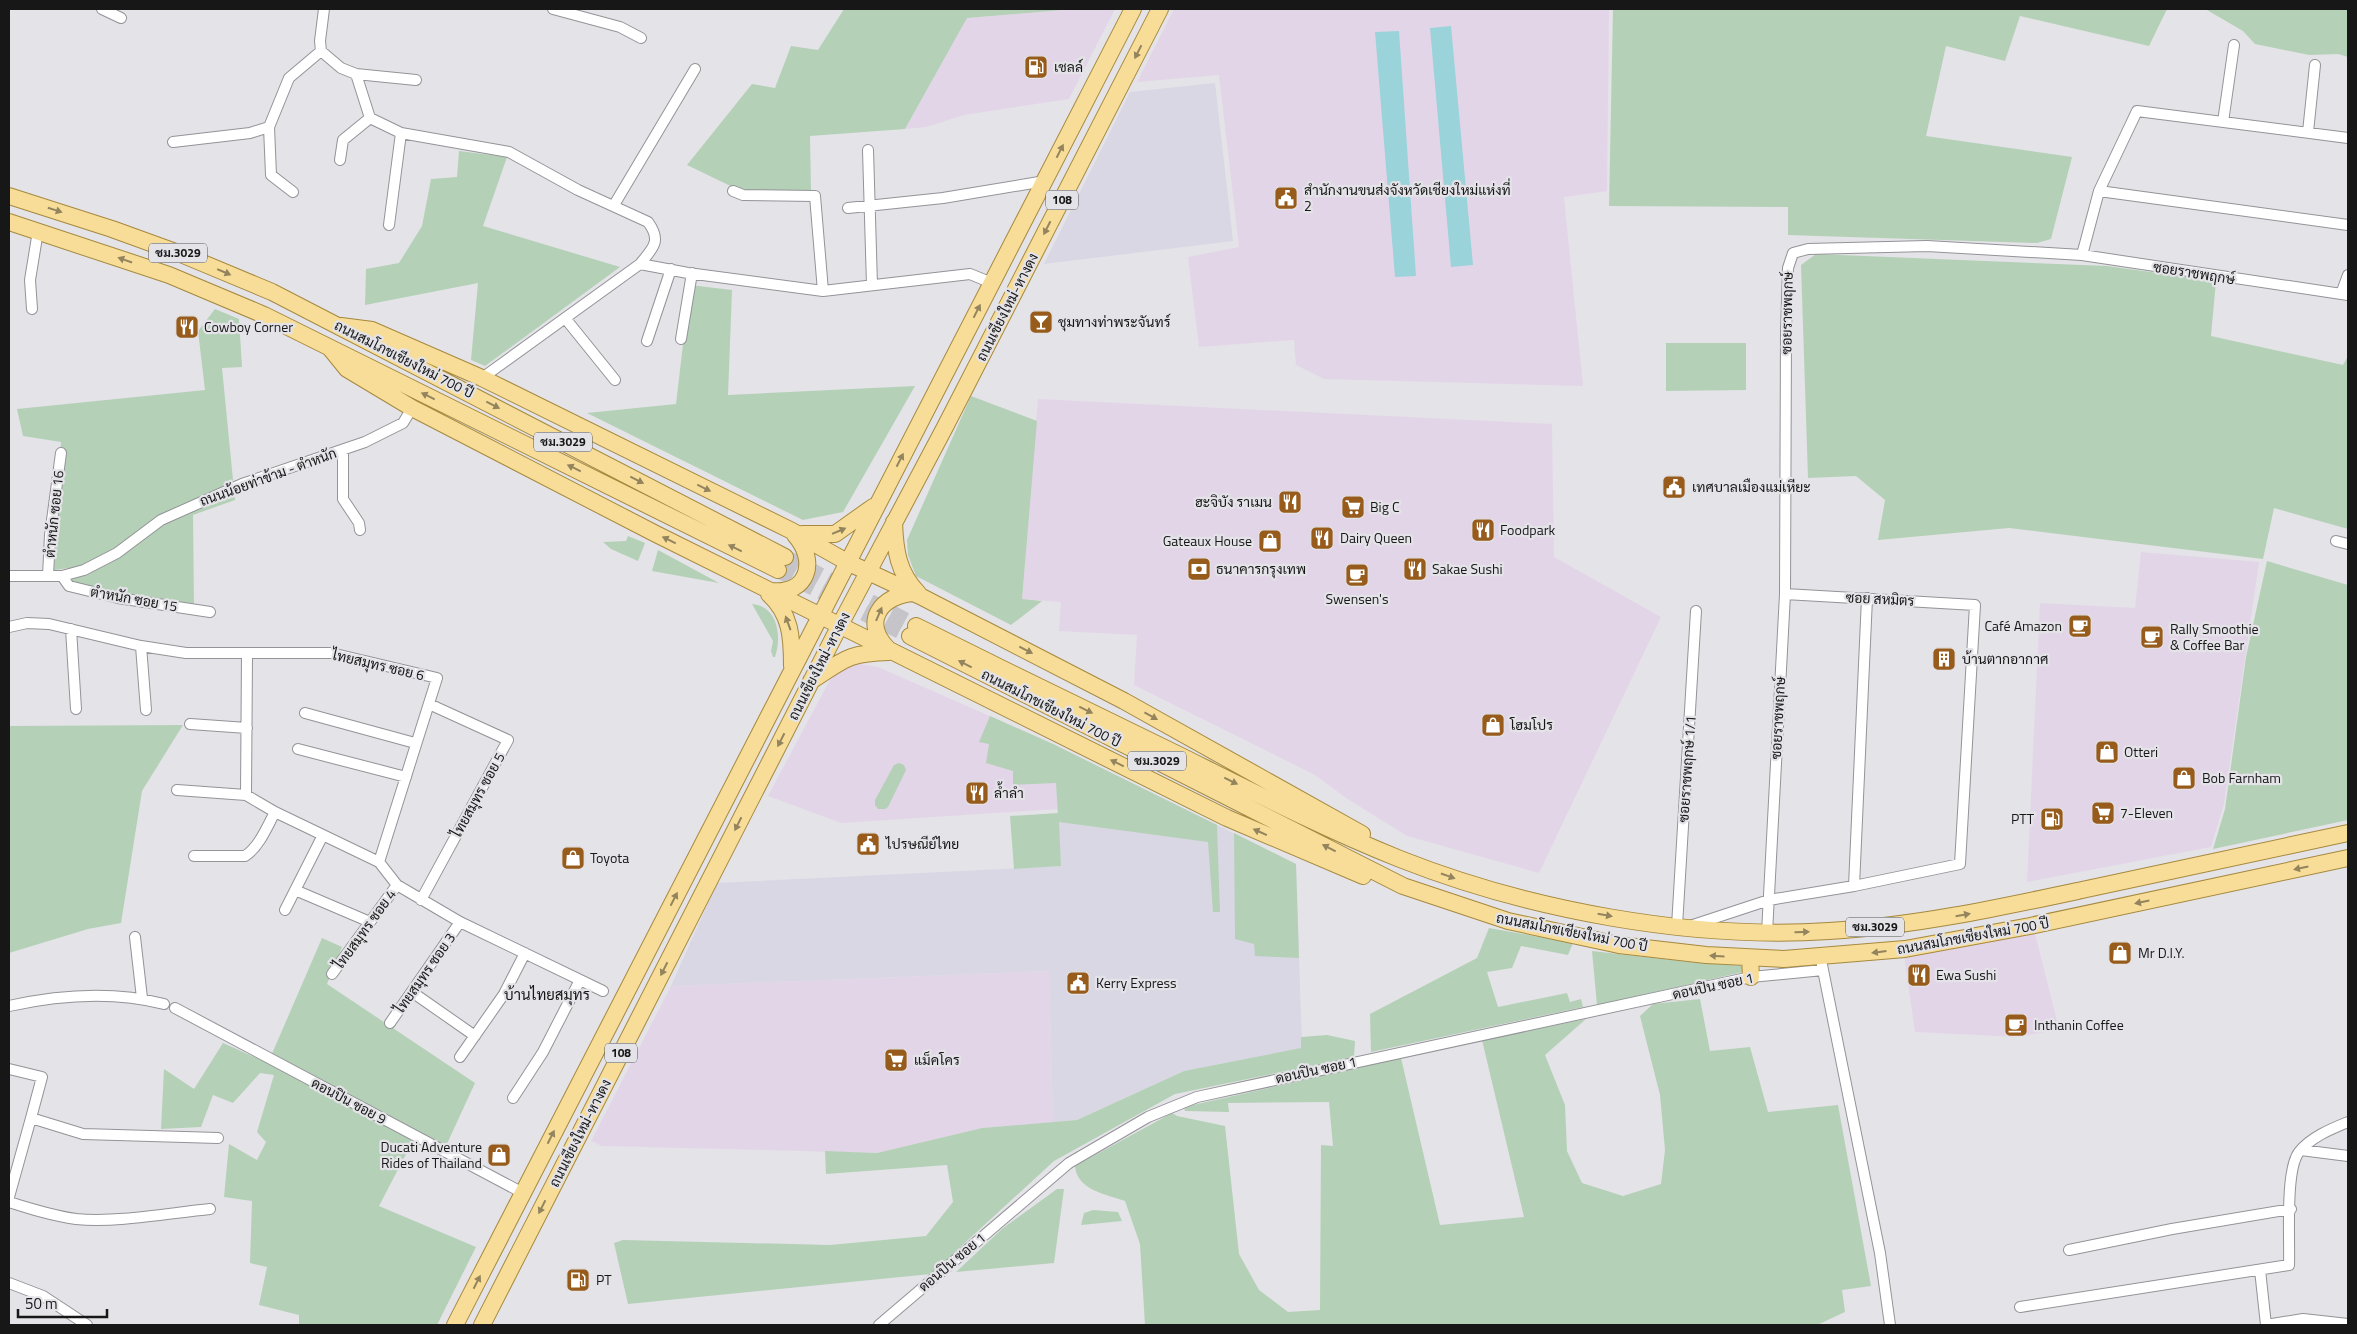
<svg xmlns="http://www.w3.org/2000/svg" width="2357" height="1334" font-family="'Titillium Web',Sarabun,sans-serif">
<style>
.commercial{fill:#e3d5e8}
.built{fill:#d9d7e4}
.green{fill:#b4d1b7}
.water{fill:#9bd3db}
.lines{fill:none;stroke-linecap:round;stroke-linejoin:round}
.primary-tunnel{stroke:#c5c4c9;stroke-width:16;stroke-dasharray:16 8;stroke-linecap:butt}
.minor-casing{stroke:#939398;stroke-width:12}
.primary-casing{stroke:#a6893e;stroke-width:18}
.minor{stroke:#fff;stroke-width:10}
.primary{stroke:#f8dd98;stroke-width:16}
.oneway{fill:#93845e}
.labels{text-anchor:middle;stroke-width:4.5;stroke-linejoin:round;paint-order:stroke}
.shield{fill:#e4e3e8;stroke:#545456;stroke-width:1}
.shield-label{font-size:12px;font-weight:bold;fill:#171718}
.poi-label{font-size:14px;fill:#171718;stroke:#e4e3e8;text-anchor:start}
.street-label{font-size:14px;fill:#171718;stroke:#e4e3e8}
.neighbourhood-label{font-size:15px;fill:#171718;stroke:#e4e3e8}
</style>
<rect width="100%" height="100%" fill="#e4e3e8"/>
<path class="commercial" d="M1074,9H1115L1069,99L964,115L926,127L905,129L967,18Z
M1174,9H1609L1607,191L1564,197L1583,386L1324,379L1296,365L1294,340L1199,347L1188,257L1239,247L1219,75L1137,82Z
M1038,399L1552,424L1554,557L1661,617L1539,873L1407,836L1346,798L1315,775L1134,685L1137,635L1059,631L1061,602L1022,599Z
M2141,552L2259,562L2224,804L2211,847L2027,882L2040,603L2135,608Z
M859,664L878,667L1053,744L1058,809L841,823L768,796L831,678L842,668Z
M2034,930L2059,1029L2019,1037L1915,1032L1904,955Z
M1049,971L1053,1123L982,1128L877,1153L602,1146L591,1141L671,986Z"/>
<path class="built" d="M1215,83L1233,241L1044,264L1130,92Z
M1053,744L1296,864L1302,1048L1184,1071L1077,1120L1053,1123L1049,971L671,986L717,883L1061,866Z"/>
<path class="green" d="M844,9H1074L967,18L905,129L810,136L811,192H743L687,165L752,84L775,88L791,46L818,50Z
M1613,9H2167L2149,46L2020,16L2005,61L1946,46L1926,136L2072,157L2051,239L2037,243L1788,235V207L1609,206Z
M2192,9H2348V57L2338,54L2309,55L2255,44L2243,31L2207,10Z
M459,151L507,157L483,226L620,267L485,366L471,360L478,283L365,305L366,269L399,263L422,226L431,179L457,177Z
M1816,254L2107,266L2216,281L2211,336L2343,365L2348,356V529L2274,508L2263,559L2009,528L1878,540L1885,500L1856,476L1808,478L1801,265Z
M690,285L732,290L728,395L915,386L843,512L803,520L587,413L676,404Z
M215,309L239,319L242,367L222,368L235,500L193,515L194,608L70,587L69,568L54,570L61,442L23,436L17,409L205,390L198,331Z
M1666,343H1746V390L1666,391Z
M971,396L1037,421L1022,599L1042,601L1011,625L916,576L908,555L907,540Z
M628,536L645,543L638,561L611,549L603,542L626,541Z
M658,550L719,583L652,571Z
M2267,561L2348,585V820L2213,849L2225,809L2246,657Z
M752,604C778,606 782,637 775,657H773L771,651L773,641Z
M990,716L1053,744L1217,825L1220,912H1213L1208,842L1059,822L1061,866L1014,869L1010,816L1058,813L1056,783L1013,785V771L986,763L989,744L979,742Z
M183,725L142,791L121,923L88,929L9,953V726Z
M899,763L904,765L906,770L888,807L885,809H878L875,805V800L894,765Z
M1234,833L1296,864L1299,958L1255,956L1254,944L1235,939Z
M1489,928L1573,943L1568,955L1521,946L1512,968L1487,972L1498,1007L1567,993L1570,1002L1581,999L1583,1007L1371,1052L1370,1014L1477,958Z
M322,938L342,947L327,984L475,1083L445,1148L417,1133L379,1206L476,1247L437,1325H299V1315L259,1305L267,1267L250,1263L252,1201L224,1197L229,1144L257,1160L266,1142L257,1132L274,1075L260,1073L233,1103L213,1095L201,1127L161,1129L164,1069L194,1089L223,1043L268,1063Z
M1592,951L1698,963L1743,966V972L1597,1005Z
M1700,999L1710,1051L1750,1047L1768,1112L1838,1105L1871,1286L1842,1290L1845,1312L1817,1325H1145L1140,1244L1125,1201C1105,1194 1077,1190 1075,1166L1172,1113L1177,1116L1225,1126L1239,1254L1259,1290L1288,1312L1320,1310L1321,1145L1333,1146L1329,1102L1228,1103L1229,1112L1185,1111L1184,1107L1401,1058L1440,1225L1524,1217L1482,1040L1586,1019L1545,1055L1565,1105L1567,1151L1582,1183L1623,1196L1661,1184L1665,1150L1660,1095L1640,1016L1653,1004Z
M1327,1035L1355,1041L1354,1057L1175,1094L1054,1161L931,1274L628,1304L614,1243L623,1240L830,1245L926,1236L953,1202L947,1165L826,1174L825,1151L877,1153L982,1128L1077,1120L1184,1071L1301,1048V1037Z
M1057,1189H1064L1054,1263L956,1272L1002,1229Z
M1093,1210L1118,1212L1122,1221L1081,1225L1084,1213Z"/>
<path class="water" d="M1451,26L1473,265L1451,267L1430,28Z
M1399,31L1416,276L1395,277L1375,32Z"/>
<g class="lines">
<path class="primary-tunnel" d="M785,557L916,626
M778,570L910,636"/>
<g class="minor-casing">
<path id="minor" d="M102,9L121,18
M324,9L320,41L321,51L341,68L356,74L370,118L401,133L509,152L578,190L648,222C662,241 653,248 640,264L482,378
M553,9L620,27L641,38
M356,74L416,80
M2223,122L2234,45
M269,127L271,175L293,192
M2308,132L2315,65
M173,142L250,133L269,127L289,78L321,51
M868,150L872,285
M340,160L343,140L370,118
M733,191L743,195L815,196L823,291
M2099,191L2348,225
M614,205L695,69
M848,208L943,198L1045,181
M389,225L401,133
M2082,255L2099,191L2137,111L2348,138
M640,264L688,273L823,291L970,274L992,283
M2341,294L2348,275
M32,309L30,280L38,231
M565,318L615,380
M681,339L692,273
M647,341L671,269
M343,450V499L359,523L360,530
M2336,541L2348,544
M9,576H62L84,570L117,553L161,520L242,484L365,442L403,423L412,408
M48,576L50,535L61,453
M62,576L69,586L118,598L210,612
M9,627L27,623L49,624L141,646L186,653H331L437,678L379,862
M71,629L76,709
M141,646L146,710
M305,713L415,743
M190,724L247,728
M298,749L406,777
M177,790L246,795L275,812L379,862L397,885L460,922L603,991
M246,795L247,654
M194,856H245C259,847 267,827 275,812
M1854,886L1867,598
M295,890L370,922
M421,900L508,740L429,704
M285,910L323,835
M1693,925L1769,900L1854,886L1960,864L1975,605L1785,594
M1677,926L1696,611
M1767,933L1785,594L1786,332L1788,268L1793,253L1808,249L1927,246L2082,255L2348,295
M135,937L142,998
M1822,965L1880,1253L1890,1325
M332,974L397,885
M412,992L475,1036
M9,1006C59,995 114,991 164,1004
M175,1008L523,1193
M390,1023L460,922
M460,1057L504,994L525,953
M9,1069L42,1077L31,1118
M513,1098L543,1052L580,980
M2301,1150L2348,1156
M9,1197L31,1118L83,1134L218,1138
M9,1202C31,1209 53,1216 76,1219C117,1223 169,1213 210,1209
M2069,1250L2172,1229L2291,1209
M2260,1270L2266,1325
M9,1283L43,1296L87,1325
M2020,1307L2289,1265C2290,1239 2285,1170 2299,1152C2311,1137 2331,1129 2348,1122
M879,1325L1069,1163L1148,1117L1197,1097L1751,977L1823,970
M2266,1325L2303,1319L2348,1324"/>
</g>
<g class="primary-casing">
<path id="primary" d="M9,196L112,229L181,254L272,292L785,557
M9,222L169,275L264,315L778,570
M341,326L372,330L482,378L792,531L847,562L920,596L1124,701L1362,834
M330,348L347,369L412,408L656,534L1227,818L1363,876
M894,522C895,550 898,573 918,593
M802,534H835L873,507
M771,591C808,595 818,561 795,535
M769,594C791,614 792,638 792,666
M916,626C1004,670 1093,713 1181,756C1253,792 1325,829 1400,859C1529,910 1690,940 1829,931C1915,926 1998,908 2082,890C2171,871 2260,852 2348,833
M910,636L1403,886L1508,921L1619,945L1706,955L1784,959L1905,949L2030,926L2348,858
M888,649C861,622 881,595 914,593
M811,681C845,659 848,653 889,652
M1750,958L1751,977
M455,1325L1133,9
M482,1325L840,625L945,427L1160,9"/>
</g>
<use href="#minor" class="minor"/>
<use href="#primary" class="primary"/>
</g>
<defs><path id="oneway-solid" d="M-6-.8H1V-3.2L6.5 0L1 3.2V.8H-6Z" transform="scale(1.25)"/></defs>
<g class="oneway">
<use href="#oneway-solid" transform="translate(1138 52) rotate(117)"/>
<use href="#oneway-solid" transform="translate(1060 151) rotate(-63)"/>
<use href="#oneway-solid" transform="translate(55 210) rotate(18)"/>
<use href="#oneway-solid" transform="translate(1047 228) rotate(117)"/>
<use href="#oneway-solid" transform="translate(125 260) rotate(-161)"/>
<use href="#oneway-solid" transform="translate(224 272) rotate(23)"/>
<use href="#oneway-solid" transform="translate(977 311) rotate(-63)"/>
<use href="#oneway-solid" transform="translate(428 396) rotate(-154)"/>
<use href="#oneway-solid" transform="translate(493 405) rotate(27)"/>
<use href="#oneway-solid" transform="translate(900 460) rotate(-63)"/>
<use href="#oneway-solid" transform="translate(574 468) rotate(-154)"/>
<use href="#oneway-solid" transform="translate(637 480) rotate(27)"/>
<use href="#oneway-solid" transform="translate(704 488) rotate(26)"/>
<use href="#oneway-solid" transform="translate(839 531) rotate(-23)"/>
<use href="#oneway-solid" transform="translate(669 540) rotate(-154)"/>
<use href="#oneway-solid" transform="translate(735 548) rotate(-154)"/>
<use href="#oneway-solid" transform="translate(879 614) rotate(-67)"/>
<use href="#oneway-solid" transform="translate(788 623) rotate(-110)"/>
<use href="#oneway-solid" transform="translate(1026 650) rotate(27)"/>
<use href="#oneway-solid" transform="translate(965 664) rotate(-153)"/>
<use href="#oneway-solid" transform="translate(1086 710) rotate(26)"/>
<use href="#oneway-solid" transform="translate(1151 716) rotate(29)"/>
<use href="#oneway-solid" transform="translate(781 740) rotate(117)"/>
<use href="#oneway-solid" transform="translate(1117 763) rotate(-154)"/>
<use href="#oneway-solid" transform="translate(1231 781) rotate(26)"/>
<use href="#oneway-solid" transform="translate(738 824) rotate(117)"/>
<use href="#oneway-solid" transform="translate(1260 832) rotate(-156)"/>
<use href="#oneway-solid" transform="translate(1329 848) rotate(-153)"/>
<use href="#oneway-solid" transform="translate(2301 868) rotate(168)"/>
<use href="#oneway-solid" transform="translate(1448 876) rotate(19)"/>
<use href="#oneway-solid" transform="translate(674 899) rotate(-63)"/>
<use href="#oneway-solid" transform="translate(2142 902) rotate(168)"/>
<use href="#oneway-solid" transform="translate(1605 915) rotate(10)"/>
<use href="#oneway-solid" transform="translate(1963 915) rotate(-10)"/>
<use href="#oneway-solid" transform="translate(1802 932) rotate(-2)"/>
<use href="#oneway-solid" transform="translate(1879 952) rotate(173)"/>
<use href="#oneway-solid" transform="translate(1717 956) rotate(-176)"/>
<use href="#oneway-solid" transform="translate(664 969) rotate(117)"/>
<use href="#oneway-solid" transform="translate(551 1137) rotate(-63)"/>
<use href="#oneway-solid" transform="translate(542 1207) rotate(117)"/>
<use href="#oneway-solid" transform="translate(477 1282) rotate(-63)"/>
</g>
<defs>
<g id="fuel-square" transform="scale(1.25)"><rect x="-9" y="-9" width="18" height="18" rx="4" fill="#975c1c" stroke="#e4e3e8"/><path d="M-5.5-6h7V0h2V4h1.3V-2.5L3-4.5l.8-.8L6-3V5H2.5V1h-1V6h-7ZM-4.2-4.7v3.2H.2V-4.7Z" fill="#fff"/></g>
<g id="civic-square" transform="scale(1.25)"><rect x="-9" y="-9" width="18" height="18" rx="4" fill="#975c1c" stroke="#e4e3e8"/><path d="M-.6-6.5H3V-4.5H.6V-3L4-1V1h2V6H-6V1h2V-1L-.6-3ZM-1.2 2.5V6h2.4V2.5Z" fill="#fff"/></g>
<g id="bar-square" transform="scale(1.25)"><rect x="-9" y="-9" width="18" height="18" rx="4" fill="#975c1c" stroke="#e4e3e8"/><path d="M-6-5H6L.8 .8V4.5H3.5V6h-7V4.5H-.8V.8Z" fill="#fff"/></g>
<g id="restaurant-square" transform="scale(1.25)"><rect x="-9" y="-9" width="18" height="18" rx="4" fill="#975c1c" stroke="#e4e3e8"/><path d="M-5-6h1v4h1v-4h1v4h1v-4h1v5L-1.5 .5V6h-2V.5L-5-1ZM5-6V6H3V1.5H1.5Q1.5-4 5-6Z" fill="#fff"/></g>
<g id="supermarket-square" transform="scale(1.25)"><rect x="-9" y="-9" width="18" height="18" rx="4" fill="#975c1c" stroke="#e4e3e8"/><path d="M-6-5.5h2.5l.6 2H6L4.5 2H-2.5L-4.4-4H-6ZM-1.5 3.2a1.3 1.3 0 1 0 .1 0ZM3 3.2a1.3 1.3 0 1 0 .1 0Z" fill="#fff"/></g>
<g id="shop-square" transform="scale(1.25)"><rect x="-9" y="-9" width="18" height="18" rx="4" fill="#975c1c" stroke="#e4e3e8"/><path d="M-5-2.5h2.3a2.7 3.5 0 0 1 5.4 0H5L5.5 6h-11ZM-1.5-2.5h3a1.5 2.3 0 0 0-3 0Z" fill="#fff"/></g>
<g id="bank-square" transform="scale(1.25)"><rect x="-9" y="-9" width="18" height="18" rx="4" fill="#975c1c" stroke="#e4e3e8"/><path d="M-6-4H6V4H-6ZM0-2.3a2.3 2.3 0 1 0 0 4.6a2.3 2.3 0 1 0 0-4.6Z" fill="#fff"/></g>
<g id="cafe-square" transform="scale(1.25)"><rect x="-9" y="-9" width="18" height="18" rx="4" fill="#975c1c" stroke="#e4e3e8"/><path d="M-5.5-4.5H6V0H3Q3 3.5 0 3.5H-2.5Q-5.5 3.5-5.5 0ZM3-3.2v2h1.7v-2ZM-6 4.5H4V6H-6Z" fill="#fff"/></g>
<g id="building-square" transform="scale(1.25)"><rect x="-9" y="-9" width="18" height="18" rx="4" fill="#975c1c" stroke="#e4e3e8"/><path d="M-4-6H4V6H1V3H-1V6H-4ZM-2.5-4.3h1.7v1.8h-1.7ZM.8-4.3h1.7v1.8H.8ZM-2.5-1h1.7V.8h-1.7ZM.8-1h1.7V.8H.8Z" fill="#fff"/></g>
</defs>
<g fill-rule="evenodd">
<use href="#fuel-square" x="1036" y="67"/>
<use href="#civic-square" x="1286" y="198"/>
<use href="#bar-square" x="1041" y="322"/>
<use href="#restaurant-square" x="187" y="327"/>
<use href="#civic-square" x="1674" y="487"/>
<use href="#restaurant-square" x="1290" y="502"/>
<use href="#supermarket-square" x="1353" y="507"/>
<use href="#restaurant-square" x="1483" y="530"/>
<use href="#restaurant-square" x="1322" y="538"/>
<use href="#shop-square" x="1270" y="541"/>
<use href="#bank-square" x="1199" y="569"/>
<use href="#restaurant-square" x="1415" y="569"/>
<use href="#cafe-square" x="1357" y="575"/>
<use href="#cafe-square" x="2080" y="626"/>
<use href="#cafe-square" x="2152" y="637"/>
<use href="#building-square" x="1944" y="659"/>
<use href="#shop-square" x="1493" y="725"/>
<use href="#shop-square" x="2107" y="752"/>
<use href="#shop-square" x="2184" y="778"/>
<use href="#restaurant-square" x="977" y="793"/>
<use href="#supermarket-square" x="2103" y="813"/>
<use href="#fuel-square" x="2052" y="819"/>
<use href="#civic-square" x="868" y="844"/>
<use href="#shop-square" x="573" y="858"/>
<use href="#shop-square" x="2120" y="953"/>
<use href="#restaurant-square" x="1919" y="975"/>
<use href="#civic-square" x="1078" y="983"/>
<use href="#cafe-square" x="2016" y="1025"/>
<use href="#supermarket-square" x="896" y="1060"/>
<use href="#shop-square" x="499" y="1155"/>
<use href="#fuel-square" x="578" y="1280"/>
</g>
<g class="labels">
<g class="shield">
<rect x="1046" y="190.5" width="32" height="19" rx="4"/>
<rect x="149" y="243.5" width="58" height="19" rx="4"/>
<rect x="534" y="432.5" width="58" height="19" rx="4"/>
<rect x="1128" y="751.5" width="58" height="19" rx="4"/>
<rect x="1846" y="917.5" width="58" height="19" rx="4"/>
<rect x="605" y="1043.5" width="32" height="19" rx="4"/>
</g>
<g class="shield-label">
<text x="1062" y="204">108</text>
<text x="178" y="257">ชม.3029</text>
<text x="563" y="446">ชม.3029</text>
<text x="1157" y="765">ชม.3029</text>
<text x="1875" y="931">ชม.3029</text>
<text x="621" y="1057">108</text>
</g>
<g class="poi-label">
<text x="1054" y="72">เชลล์</text>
<text x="1304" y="195">สำนักงานขนส่งจังหวัดเชียงใหม่แห่งที่<tspan x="1304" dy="16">2</tspan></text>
<text x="1058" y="327">ชุมทางท่าพระจันทร์</text>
<text x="204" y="332">Cowboy Corner</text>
<text x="1692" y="492">เทศบาลเมืองแม่เหียะ</text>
<text x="1272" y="507" text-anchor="end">ฮะจิบัง ราเมน</text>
<text x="1370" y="512">Big C</text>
<text x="1500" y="535">Foodpark</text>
<text x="1340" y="543">Dairy Queen</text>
<text x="1252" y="546" text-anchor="end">Gateaux House</text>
<text x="1216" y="574">ธนาคารกรุงเทพ</text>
<text x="1432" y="574">Sakae Sushi</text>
<text x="1357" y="604" text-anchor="middle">Swensen's</text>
<text x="2062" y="631" text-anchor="end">Café Amazon</text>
<text x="2170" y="634">Rally Smoothie<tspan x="2170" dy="16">&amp; Coffee Bar</tspan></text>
<text x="1962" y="664">บ้านตากอากาศ</text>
<text x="1510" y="730">โฮมโปร</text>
<text x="2124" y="757">Otteri</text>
<text x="2202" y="783">Bob Farnham</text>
<text x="994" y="798">ล้ำลำ</text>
<text x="2120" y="818">7-Eleven</text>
<text x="2034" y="824" text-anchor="end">PTT</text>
<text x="886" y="849">ไปรษณีย์ไทย</text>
<text x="590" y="863">Toyota</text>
<text x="2138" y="958">Mr D.I.Y.</text>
<text x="1936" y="980">Ewa Sushi</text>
<text x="1096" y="988">Kerry Express</text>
<text x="2034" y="1030">Inthanin Coffee</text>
<text x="914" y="1065">แม็คโคร</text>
<text x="482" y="1152" text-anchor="end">Ducati Adventure<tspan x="482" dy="16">Rides of Thailand</tspan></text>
<text x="596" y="1285">PT</text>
</g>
<g class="street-label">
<text transform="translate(2194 273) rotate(9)" y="5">ซอยราชพฤกษ์</text>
<text transform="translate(1007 307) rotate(-63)" y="5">ถนนเชียงใหม่-หางดง</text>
<text transform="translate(1787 313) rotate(-89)" y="5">ซอยราชพฤกษ์</text>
<text transform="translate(404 359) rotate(27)" y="5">ถนนสมโภชเชียงใหม่ 700 ปี</text>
<text transform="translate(268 477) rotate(-20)" y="5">ถนนน้อยท่าข้าม - ตำหนัก</text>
<text transform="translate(54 514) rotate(-84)" y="5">ตำหนัก ซอย 16</text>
<text transform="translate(134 599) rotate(10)" y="5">ตำหนัก ซอย 15</text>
<text transform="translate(1880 599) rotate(3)" y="5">ซอย สหมิตร</text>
<text transform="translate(378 665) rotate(13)" y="5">ไทยสมุทร ซอย 6</text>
<text transform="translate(819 666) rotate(-63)" y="5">ถนนเชียงใหม่-หางดง</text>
<text transform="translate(1051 708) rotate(27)" y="5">ถนนสมโภชเชียงใหม่ 700 ปี</text>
<text transform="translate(1778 718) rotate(-87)" y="5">ซอยราชพฤกษ์</text>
<text transform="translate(1687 769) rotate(-86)" y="5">ซอยราชพฤกษ์ 1/1</text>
<text transform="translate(478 795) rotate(-61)" y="5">ไทยสมุทร ซอย 5</text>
<text transform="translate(365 929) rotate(-54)" y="5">ไทยสมุทร ซอย 4</text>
<text transform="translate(1572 932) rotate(11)" y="5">ถนนสมโภชเชียงใหม่ 700 ปี</text>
<text transform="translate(1973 936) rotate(-10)" y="5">ถนนสมโภชเชียงใหม่ 700 ปี</text>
<text transform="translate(425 973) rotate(-55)" y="5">ไทยสมุทร ซอย 3</text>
<text transform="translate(1713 986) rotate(-12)" y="5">ดอนปิน ซอย 1</text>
<text transform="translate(1316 1070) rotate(-12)" y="5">ดอนปิน ซอย 1</text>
<text transform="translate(349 1101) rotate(28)" y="5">ดอนปิน ซอย 9</text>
<text transform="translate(580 1133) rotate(-63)" y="5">ถนนเชียงใหม่-หางดง</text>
<text transform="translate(952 1262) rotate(-40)" y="5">ดอนปิน ซอย 1</text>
</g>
<g class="neighbourhood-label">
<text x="547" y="1000">บ้านไทยสมุทร</text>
</g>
</g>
<rect width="2357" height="1334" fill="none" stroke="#171718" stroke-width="20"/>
<path d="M18 1309v8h89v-8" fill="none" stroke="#171718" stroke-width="2.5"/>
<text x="25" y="1309" font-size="15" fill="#171718" stroke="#e4e3e8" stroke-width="4" paint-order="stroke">50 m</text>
</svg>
